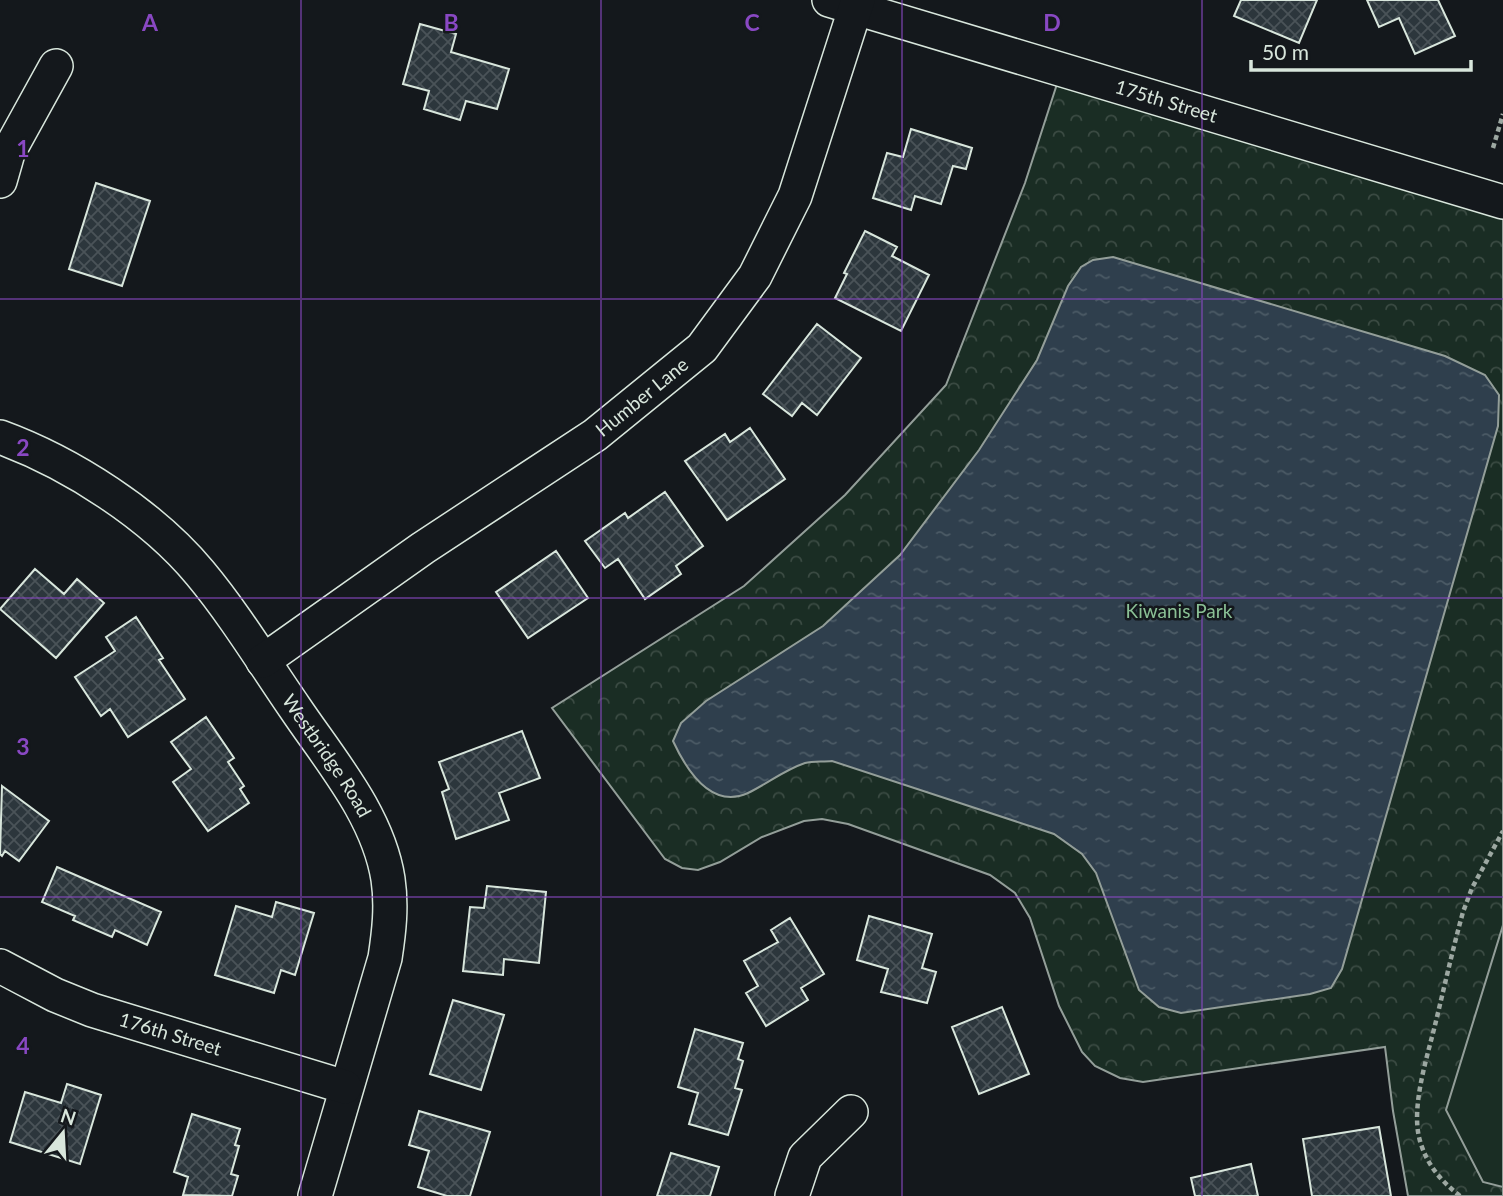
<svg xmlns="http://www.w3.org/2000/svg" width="1503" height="1196" font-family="Lato,sans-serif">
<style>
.forest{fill:url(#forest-crowns);stroke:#939e99;stroke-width:2}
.pitch{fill:#1a2d24;stroke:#939e99;stroke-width:2}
.water{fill:url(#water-ripples);stroke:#939e99;stroke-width:2}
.building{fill:url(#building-cross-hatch);stroke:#d8e6dc;stroke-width:2}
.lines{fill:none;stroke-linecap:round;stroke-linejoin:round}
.minor-casing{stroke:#d8e6dc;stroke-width:36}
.path{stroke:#9da8a2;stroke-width:4.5;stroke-dasharray:5 3.5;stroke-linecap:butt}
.minor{stroke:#14181c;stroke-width:33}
.grid{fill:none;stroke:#8948c3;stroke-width:2;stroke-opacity:0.55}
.labels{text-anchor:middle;stroke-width:5;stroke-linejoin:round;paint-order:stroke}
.street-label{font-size:19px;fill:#d8e6dc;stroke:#14181c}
.park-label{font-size:19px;fill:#8ac095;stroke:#14181c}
.grid-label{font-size:23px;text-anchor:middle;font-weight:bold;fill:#8948c3;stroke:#14181c;stroke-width:5;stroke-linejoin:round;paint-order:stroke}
</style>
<defs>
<pattern id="forest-crowns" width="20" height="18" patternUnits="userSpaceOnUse" patternTransform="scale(1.75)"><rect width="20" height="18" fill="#1a2d24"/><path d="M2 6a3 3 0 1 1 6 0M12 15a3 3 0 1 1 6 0" fill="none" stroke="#3b4b43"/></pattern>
<pattern id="water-ripples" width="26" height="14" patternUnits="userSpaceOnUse" patternTransform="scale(1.75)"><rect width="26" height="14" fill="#2f3f4d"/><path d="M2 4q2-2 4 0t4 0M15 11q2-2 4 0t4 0" fill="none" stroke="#4c5b66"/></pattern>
<pattern id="building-cross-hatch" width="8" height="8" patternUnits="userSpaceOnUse" patternTransform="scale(1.75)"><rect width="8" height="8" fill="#2c363c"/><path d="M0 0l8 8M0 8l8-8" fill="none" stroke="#4a5358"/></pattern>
</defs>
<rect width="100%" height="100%" fill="#14181c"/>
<path class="forest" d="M1057,84L1503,219V1196H1408L1393,1111L1385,1047L1143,1082L1120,1078L1095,1066L1082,1052L1059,1006L1030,918L1015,893L990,875L848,824L822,819L804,821L762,837L720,862L698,870L682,868L665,859L552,708L744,586L845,495L946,385L1025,183Z"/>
<path class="pitch" d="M1503,925V1187L1483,1182L1446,1110Z"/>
<path class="water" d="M1113,257L1445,356L1485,375L1499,395L1498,426L1342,969L1331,988L1310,994L1181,1013L1159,1007L1139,990L1096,873L1082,854L1054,834L832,761C823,762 813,761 805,763C784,770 767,784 748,793C710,810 686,769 673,741L681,723L706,701L823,626L900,555L979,450L1037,360L1068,286L1081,267L1093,260Z"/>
<path class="building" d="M1241,0H1317L1299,43L1234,16Z
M1367,0H1438L1455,36L1415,54L1399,18L1379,27Z
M420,24L456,34L451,52L509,69L497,109L466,101L460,120L424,109L429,91L403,84Z
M911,129L972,148L966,169L953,166L941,204L915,196L911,210L873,198L887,153L903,157Z
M96,183L150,201L122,286L69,269Z
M865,231L897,247L892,256L929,275L901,331L835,298L847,274L844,273Z
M817,324L861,358L817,415L802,403L792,416L763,394Z
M750,428L785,479L727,520L685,461L725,434L730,442Z
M665,492L703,546L676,566L681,574L645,599L618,559L605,568L585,541L625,513L628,518Z
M556,551L588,598L528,638L496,592Z
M35,569L64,594L77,579L104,603L56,658L0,609Z
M136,617L163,658L159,660L185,699L128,737L110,709L101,716L75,677L115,651L106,637Z
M206,717L234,758L228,762L244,786L240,789L249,803L208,831L173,782L191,769L171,742Z
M522,731L540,778L499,793L509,820L456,839L442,792L449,789L439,762Z
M2,786L49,821L19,861L5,851L2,856L0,854Z
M57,867L161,912L147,945L115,930L112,937L73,920L75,916L42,902Z
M487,886L546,892L539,963L504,959L503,975L463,971L470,907L484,908Z
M276,902L314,913L295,975L281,970L274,993L215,975L236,906L272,917Z
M869,916L932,934L922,968L936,972L927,1003L881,992L888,969L857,960Z
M790,918L824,974L801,988L808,1000L766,1026L746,993L758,986L744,961L778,942L771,930Z
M453,1000L504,1015L481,1090L430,1074Z
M1002,1007L1029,1074L979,1094L952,1027Z
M695,1029L743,1043L738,1059L743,1061L735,1088L742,1090L728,1135L689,1124L698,1093L678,1087Z
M67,1084L101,1095L80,1164L10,1142L25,1092L61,1103Z
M419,1111L490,1132L470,1196H447L418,1187L429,1151L409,1145Z
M192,1114L240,1129L235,1145L239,1146L231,1174L238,1176L232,1196L183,1195L188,1177L174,1172Z
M1379,1127L1391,1196H1312L1303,1139Z
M671,1153L719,1167L710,1196H657Z
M1251,1164L1258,1196H1195L1191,1178Z"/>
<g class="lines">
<g class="minor-casing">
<g id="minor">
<path id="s1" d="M829,0L1503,202"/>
<path d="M0,181L8,153L56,66"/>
<path id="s2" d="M0,437C71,463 152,515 200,573C235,615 264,663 295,708C330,760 378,815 388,879C392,906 389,932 385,958L315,1196"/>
<path id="s3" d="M263,661L423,548L595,435L702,348L755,276L795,196L858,0"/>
<path id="s4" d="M0,966L55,995L92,1010L345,1087"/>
<path d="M792,1196L805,1157L851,1112"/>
</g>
</g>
<path class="path" d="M1493,148L1503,114
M1460,1196C1441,1181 1427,1165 1420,1141C1410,1107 1428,1055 1436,1021C1445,984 1453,948 1463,912L1472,888L1503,831"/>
<use href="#minor" class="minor"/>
</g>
<path class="grid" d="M301,0V1196M601,0V1196M902,0V1196M1202,0V1196M0,299H1503M0,598H1503M0,897H1503"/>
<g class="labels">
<g class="street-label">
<text dy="7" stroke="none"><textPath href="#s1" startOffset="352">175th Street</textPath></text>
<text dy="7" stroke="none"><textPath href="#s3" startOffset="462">Humber Lane</textPath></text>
<text dy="7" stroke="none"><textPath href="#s2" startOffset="467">Westbridge Road</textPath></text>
<text dy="7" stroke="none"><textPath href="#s4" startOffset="184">176th Street</textPath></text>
</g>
<g class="park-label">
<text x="1179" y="618">Kiwanis Park</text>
</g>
</g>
<g class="grid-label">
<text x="150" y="31">A</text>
<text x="451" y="31">B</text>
<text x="752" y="31">C</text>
<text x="1052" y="31">D</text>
<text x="23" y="157">1</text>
<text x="23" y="456">2</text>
<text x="23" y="755">3</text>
<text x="23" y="1054">4</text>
</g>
<g transform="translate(63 1133) rotate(18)" stroke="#14181c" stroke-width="5" paint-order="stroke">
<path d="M0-5L12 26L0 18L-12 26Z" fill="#d8e6dc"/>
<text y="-10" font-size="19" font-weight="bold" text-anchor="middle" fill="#d8e6dc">N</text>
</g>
<path d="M1251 60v10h220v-10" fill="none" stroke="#d8e6dc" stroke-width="3.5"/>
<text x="1262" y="60" font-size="21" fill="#d8e6dc" stroke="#14181c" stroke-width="5" paint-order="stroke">50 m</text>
</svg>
